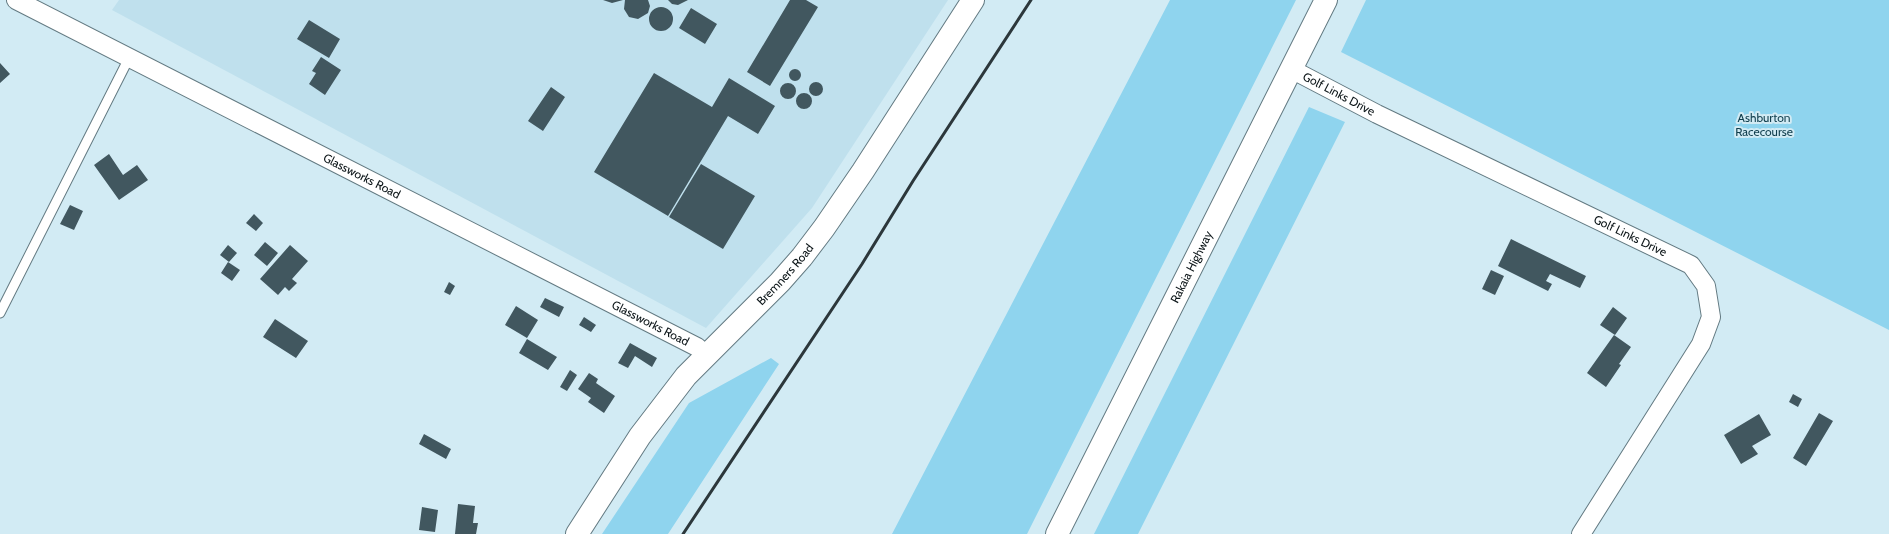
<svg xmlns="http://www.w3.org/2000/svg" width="1889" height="534" font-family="Cabin,sans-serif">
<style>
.built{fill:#bfe0ed}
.green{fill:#8fd4ee}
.building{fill:#41575f}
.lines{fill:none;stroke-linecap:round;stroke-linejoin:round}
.service-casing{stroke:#637a82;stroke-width:11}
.minor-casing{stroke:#637a82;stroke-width:20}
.tertiary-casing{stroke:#637a82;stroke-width:24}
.trunk-casing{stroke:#637a82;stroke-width:24}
.service{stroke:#fff;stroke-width:9}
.minor{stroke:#fff;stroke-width:18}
.tertiary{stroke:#fff;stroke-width:22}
.trunk{stroke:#fff;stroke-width:22}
.rail{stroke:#2c373b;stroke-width:3}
.labels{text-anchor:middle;stroke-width:4;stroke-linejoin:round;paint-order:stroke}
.street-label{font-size:12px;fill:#0c1518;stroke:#d2ebf4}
.park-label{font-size:12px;fill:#103e4d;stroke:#d2ebf4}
</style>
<rect width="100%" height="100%" fill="#d2ebf4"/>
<path class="built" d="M119,0H948L812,208L706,328L112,10Z"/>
<path class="green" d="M1170,0H1296L1027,534H892Z
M1366,0H1889V330L1341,52Z
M1309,107L1345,122L1138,534H1094Z
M771,358L779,364L668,534H602L689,403Z"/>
<path class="building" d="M603,0H623L612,3Z
M625,0H648L650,6L648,13L638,19L629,17L624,9Z
M668,0H688L678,5L672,4Z
M790,0H806L818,7L770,86L747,72Z
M649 19a12 12 0 1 1 24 0a12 12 0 1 1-24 0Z
M691,8L717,24L705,44L679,28Z
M309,20L340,39L329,58L297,39Z
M321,57L341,70L325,95L309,84L316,73L312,71Z
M0,63L10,74L0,83Z
M789 75a6 6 0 1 1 12 0a6 6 0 1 1-12 0Z
M654,73L712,107L729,78L775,106L758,134L728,116L668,216L594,172Z
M809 89a7 7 0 1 1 14 0a7 7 0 1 1-14 0Z
M780 91a8 8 0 1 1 16 0a8 8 0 1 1-16 0Z
M551,87L565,97L543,131L528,121Z
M796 101a8 8 0 1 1 16 0a8 8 0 1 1-16 0Z
M109,154L123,175L137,165L148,180L119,200L94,165Z
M701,164L755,196L723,249L669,217Z
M70,205L83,211L74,230L60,224Z
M254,214L263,223L256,231L246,223Z
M1511,239L1586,276L1580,288L1550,274L1546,281L1552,284L1548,291L1498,266Z
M265,242L278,253L267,266L254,255Z
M228,245L237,253L229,262L220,255Z
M290,245L308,261L292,279L297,283L289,291L285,287L278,295L260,279Z
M228,262L240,270L232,281L221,273Z
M1491,270L1504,276L1495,295L1482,289Z
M449,282L455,286L450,295L444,292Z
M545,298L564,307L559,317L540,307Z
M516,306L538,320L527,338L505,325Z
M1613,307L1627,318L1615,335L1600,325Z
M584,317L596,325L591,332L579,325Z
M275,319L308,341L296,358L263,337Z
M1614,335L1631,347L1619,364L1621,365L1606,387L1587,373Z
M527,339L557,357L548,370L519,353Z
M630,343L657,358L652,367L635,356L628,368L618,363Z
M570,370L577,375L567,391L560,387Z
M589,373L598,379L596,383L615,396L604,413L588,402L591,398L578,389Z
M1793,394L1802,399L1798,407L1789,402Z
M1819,413L1833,421L1806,466L1793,458Z
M1759,414L1771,435L1752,446L1758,454L1741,464L1724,435Z
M424,434L451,449L446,459L419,444Z
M458,504L475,506L473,523H478L476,534H455Z
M422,507L438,510L435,532L419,530Z"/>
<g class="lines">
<g class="service-casing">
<path id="service" d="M0,313L129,58"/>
</g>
<g class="minor-casing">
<g id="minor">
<path id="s1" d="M16,0L697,347L706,355"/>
<path id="s2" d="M1291,69L1377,114L1691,265L1706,286L1711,317L1701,344L1581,534"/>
</g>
</g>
<g class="tertiary-casing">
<g id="tertiary">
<path id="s3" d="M577,534L640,436L686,376L780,282L802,257L824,228L863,171L973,0"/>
</g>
</g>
<g class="trunk-casing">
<g id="trunk">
<path id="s4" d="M1057,534L1326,0"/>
</g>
</g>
<use href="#service" class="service"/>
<use href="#minor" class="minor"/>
<use href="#tertiary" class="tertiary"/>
<use href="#trunk" class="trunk"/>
<path class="rail" d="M683,534L862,264L913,181L1031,0"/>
</g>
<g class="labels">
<g class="street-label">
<text dy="4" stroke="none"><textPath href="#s2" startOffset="54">Golf Links Drive</textPath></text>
<text dy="4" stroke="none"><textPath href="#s1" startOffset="388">Glassworks Road</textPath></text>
<text dy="4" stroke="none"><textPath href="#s2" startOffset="378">Golf Links Drive</textPath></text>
<text dy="4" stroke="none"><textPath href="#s4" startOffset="299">Rakaia Highway</textPath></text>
<text dy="4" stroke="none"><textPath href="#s3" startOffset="334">Bremners Road</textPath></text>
<text dy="4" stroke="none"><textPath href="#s1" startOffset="712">Glassworks Road</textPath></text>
</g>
<g class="park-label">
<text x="1764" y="122">Ashburton<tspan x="1764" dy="14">Racecourse</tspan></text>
</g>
</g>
</svg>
